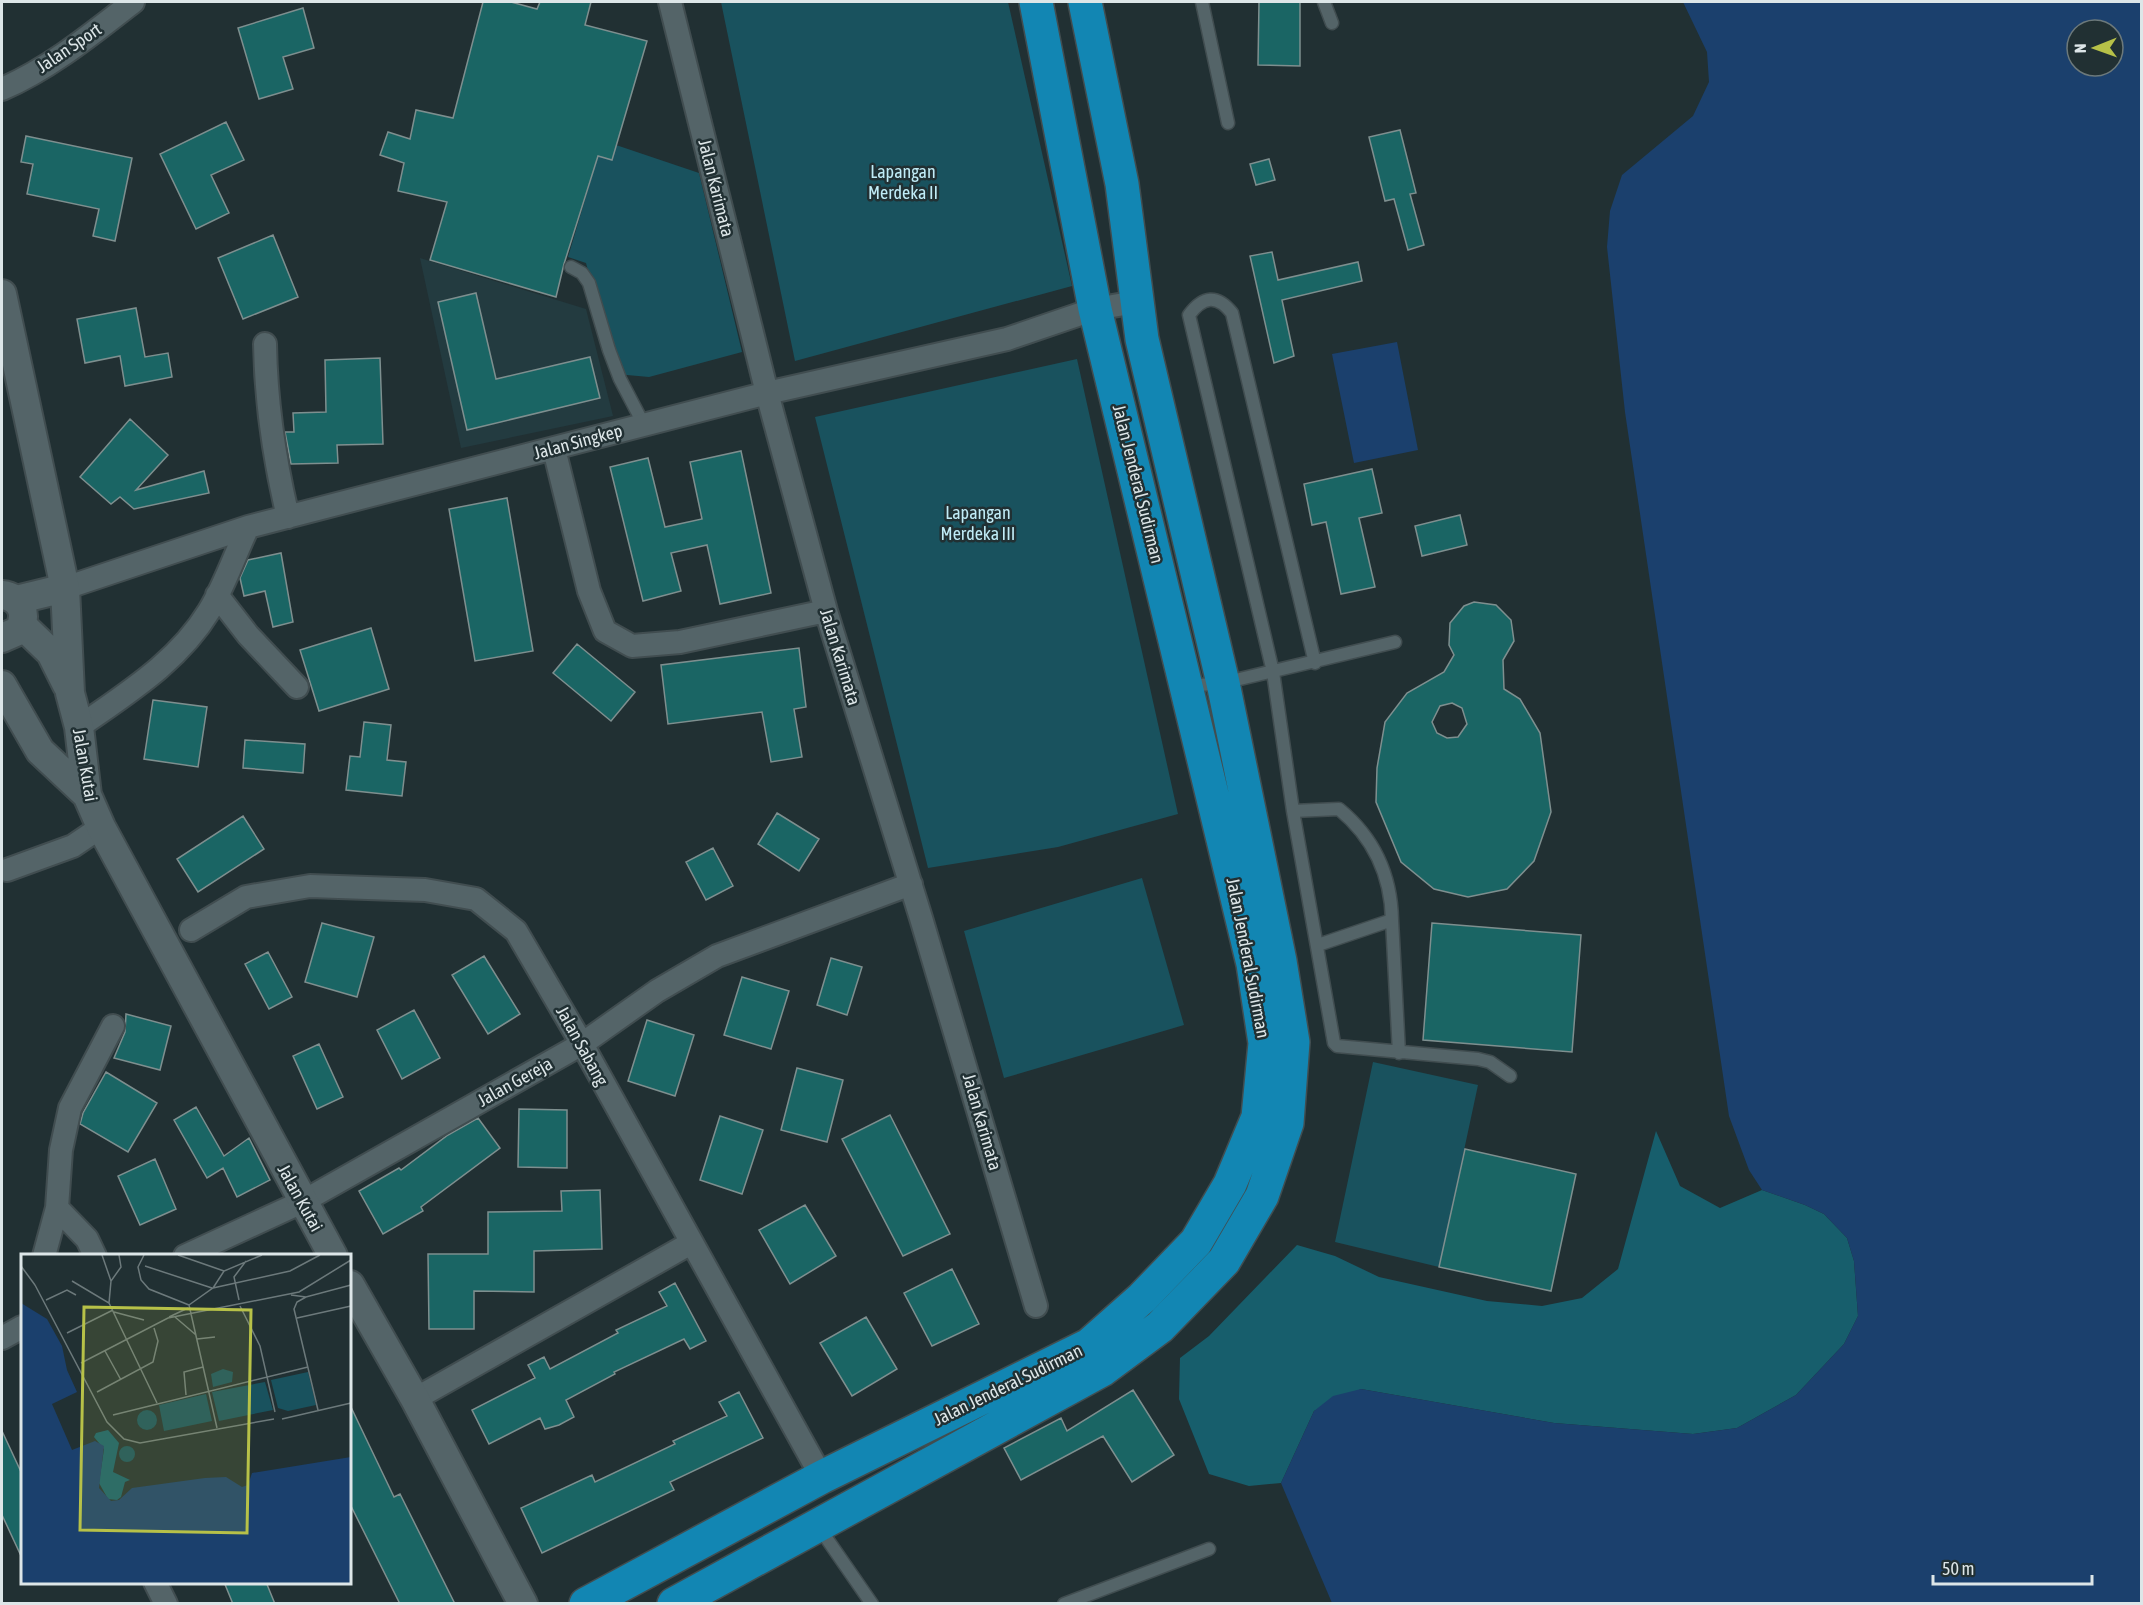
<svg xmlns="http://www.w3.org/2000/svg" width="2143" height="1605" font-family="'Asap Condensed',sans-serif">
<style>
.built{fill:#233b40}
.green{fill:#19525e}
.forest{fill:#175e6c}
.water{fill:#1b406d;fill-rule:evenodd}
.building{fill:#1a6564;stroke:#7e8f8f;stroke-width:1.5;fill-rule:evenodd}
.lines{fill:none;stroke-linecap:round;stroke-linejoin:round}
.service-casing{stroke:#414d50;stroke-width:15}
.minor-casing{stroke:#414d50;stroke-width:26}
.tertiary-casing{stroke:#414d50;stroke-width:32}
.trunk-casing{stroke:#414d50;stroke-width:36}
.service{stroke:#546468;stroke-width:12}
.minor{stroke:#546468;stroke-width:22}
.tertiary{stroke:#546468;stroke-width:28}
.trunk{stroke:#1286b3;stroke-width:33}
.labels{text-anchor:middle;stroke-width:5;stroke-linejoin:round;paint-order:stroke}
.street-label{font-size:18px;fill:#dde6e8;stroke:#213033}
.park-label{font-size:18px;fill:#c0ecf7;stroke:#213033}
.inset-road{fill:none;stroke:#6c797b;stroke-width:1.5}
.view{fill:#b7c148;fill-opacity:0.15;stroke:#b7c148;stroke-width:3}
.inset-edge{fill:none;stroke:#dde6e8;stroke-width:3}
</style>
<rect width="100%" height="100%" fill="#213033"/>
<path class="built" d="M420,258L586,309L613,416L461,448Z"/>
<path class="green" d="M721,2H1008L1072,286L795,361Z
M616,145L699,173L742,352L649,377L616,374L586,263L568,257L598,156L612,160Z
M1077,359L1178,814L1058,847L928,868L815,417Z
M1142,878L1184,1025L1004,1078L964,931Z
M1373,1062L1478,1085L1439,1267L1335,1242Z"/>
<path class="forest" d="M1656,1131L1680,1186L1720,1208L1762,1190L1805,1205L1824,1214L1847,1238L1854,1261L1858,1316L1844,1344L1796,1395L1737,1428L1693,1434L1554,1423L1361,1389L1314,1411L1281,1483L1249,1486L1209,1474L1179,1399L1180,1358L1209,1336L1297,1245L1335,1256L1379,1277L1487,1301L1542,1306L1582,1298L1618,1269Z"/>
<path class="water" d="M1683,2H2141V1603H1332L1281,1483L1314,1411L1333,1396L1361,1389L1554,1423L1693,1434L1737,1428L1796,1395L1844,1344L1858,1316L1854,1261L1847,1238L1824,1214L1805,1205L1762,1190L1749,1170L1729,1116L1625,412L1607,247L1610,211L1622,175L1693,116L1709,82L1707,52ZM2077,30H2113V66H2077Z
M1397,342L1418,450L1354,463L1332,354Z"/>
<path class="building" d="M483,2H511L537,9L540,2H591L585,25L647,41L612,160L598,156L564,264L556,297L430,260L447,202L398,191L404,163L380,155L388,132L410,139L416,110L453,118Z
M1259,2H1300V66L1258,65Z
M303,8L314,48L283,57L293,89L259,99L238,28Z
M226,122L244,160L211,175L229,213L196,229L160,154Z
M1400,130L1416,193L1410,194L1424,245L1408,250L1394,199L1385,201L1369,137Z
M26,136L132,158L115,241L93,236L99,209L27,194L33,164L21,162Z
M1269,159L1275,180L1256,185L1250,164Z
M273,235L298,297L243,319L218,258Z
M1272,252L1278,280L1358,262L1362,281L1282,300L1294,356L1274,363L1250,256Z
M476,293L496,379L590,357L600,398L467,430L438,302Z
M136,308L145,357L168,353L172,377L125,386L120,356L85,363L77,319Z
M380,358L383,444L337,445L338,463L291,464L285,432H294L293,413L326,412L325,360Z
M130,419L168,455L136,490L204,471L209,493L134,509L120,497L111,504L80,477Z
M741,451L771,593L720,604L707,545L671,553L681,591L643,601L610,467L648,458L665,527L702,519L690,462Z
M1372,469L1382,513L1359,518L1375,587L1341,594L1326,522L1312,525L1304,484Z
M507,498L533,651L475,661L449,509Z
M1460,515L1467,545L1422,556L1415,526Z
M281,553L293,622L273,627L265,591L244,596L240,578L248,560Z
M1474,602L1496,605L1511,620L1514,641L1503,660L1504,689L1520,699L1540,733L1551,812L1534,861L1507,889L1468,897L1434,889L1401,862L1376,802L1377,768L1385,722L1407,693L1444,672L1454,655L1449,645L1450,623L1464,606ZM1452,703L1462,708L1467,724L1458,737L1447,738L1437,733L1432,722L1440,706Z
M371,628L389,689L319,711L300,650Z
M577,644L635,692L611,721L553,673Z
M799,648L806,707L794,709L802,757L771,762L762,712L668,724L661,665Z
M153,700L207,707L198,767L144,759Z
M364,722L391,725L387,760L406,762L402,796L346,790L350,756L360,757Z
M245,740L305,744L303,773L243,768Z
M777,813L819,839L799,871L758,844Z
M243,816L264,849L198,892L177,859Z
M713,848L733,886L706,900L686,862Z
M322,923L374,937L357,997L305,982Z
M1432,923L1581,935L1572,1052L1423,1040Z
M268,952L292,997L269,1009L245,964Z
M484,956L520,1014L488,1034L452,975Z
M831,958L862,967L847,1015L817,1005Z
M742,977L789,991L771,1049L724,1035Z
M414,1010L440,1058L402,1079L377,1030Z
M126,1014L171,1026L160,1070L114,1058L125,1032Z
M647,1020L694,1035L675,1096L628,1081Z
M319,1044L343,1097L317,1109L293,1056Z
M797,1068L843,1080L827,1142L781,1130Z
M106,1072L157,1103L128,1152L80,1124L83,1113Z
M196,1107L224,1156L249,1138L270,1180L237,1197L223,1168L207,1178L174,1120Z
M519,1109L567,1110V1168L518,1167Z
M890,1115L950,1234L903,1256L842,1139Z
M720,1116L763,1130L742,1194L700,1180Z
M478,1118L500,1148L421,1207L423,1211L383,1234L359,1191L399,1168L401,1170L448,1135Z
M1465,1149L1576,1174L1551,1291L1439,1267Z
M155,1159L176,1209L140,1225L118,1176Z
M600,1190L602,1249L534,1251V1292L474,1291V1329H429L428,1254H488V1212L562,1211L561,1191Z
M805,1205L836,1256L790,1284L759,1230Z
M952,1269L979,1324L932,1346L904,1293Z
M675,1283L706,1341L690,1349L684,1339L614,1372L615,1374L566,1400L574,1417L559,1425L545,1429L540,1418L489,1444L472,1410L535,1378L528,1365L544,1357L550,1369L618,1333L616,1330L667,1306L659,1292Z
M866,1317L897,1369L852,1396L820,1343Z
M1133,1390L1174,1455L1132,1482L1103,1436L1021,1480L1004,1448L1061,1418L1067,1431Z
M739,1392L763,1438L670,1482L674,1490L542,1553L521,1508L592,1475L595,1482L675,1444L673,1441L727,1416L719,1402Z
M350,1405L394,1497L400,1494L455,1604H400L350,1504Z
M2,1431L22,1474V1558L2,1515Z
M224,1582H266L275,1604H233Z"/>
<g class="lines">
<g class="service-casing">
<path id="service" d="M1202,2L1228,123
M1324,2L1332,23
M571,267L582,273L589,283L609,350L620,379L644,425
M1315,663L1232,313C1217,294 1203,296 1189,315L1273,672L1293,811L1334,1043L1337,1046L1478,1059L1490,1062L1510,1076
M1188,686L1223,683L1395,642
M1293,811L1339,809C1373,837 1391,875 1392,920L1318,945
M1392,920L1399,1053
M818,1526L872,1604
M1064,1604L1209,1549"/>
</g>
<g class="minor-casing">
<path id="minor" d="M670,2L767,393L826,611L921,918L1036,1306
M2,89C49,69 93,33 133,2
M265,344C266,405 274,458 288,517
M554,449L589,591L605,631L632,646L680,642L826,611
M65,588L248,527L767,393L1007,339L1095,309L1136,302
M217,595L248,635L297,687
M79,727C127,693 178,662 209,611C225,585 235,554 248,527
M7,870L73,846L101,827
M191,930L246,897L310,886L425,890L476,899L516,931L582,1044L815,1465
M57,1208L87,1239L95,1256
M44,1256L57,1208L61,1150L70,1108L113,1026
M185,1256L302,1202L582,1044L657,991L717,956L911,884
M2,1338L22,1327
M415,1399L691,1243
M155,1582L166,1604"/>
</g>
<g class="tertiary-casing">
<path id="tertiary" d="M2,294L65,588L70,693L79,727L87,795L101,827L333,1256
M2,595C21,597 29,615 18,631L2,638
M16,600L65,588
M22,625L51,653L67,685
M2,685L40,751L87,795
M350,1285L415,1399L523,1604"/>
</g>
<g class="trunk-casing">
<path id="trunk" d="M586,1604L822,1477L1089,1345L1142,1298L1196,1242L1230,1184L1258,1117L1265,1043L1253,964L1095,309L1036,2
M674,1604L1102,1370L1160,1327L1224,1261L1262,1196L1287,1123L1293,1042L1280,961L1223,683L1142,339L1122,184L1085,2"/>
</g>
<use href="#service" class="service"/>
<use href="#minor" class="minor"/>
<use href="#tertiary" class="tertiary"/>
<use href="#trunk" class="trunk"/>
</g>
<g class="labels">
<g class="street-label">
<text transform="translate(69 48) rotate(-34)" y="6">Jalan Sport</text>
<text transform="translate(716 188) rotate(76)" y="6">Jalan Karimata</text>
<text transform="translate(578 442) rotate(-15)" y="6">Jalan Singkep</text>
<text transform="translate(1138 484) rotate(76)" y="6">Jalan Jenderal Sudirman</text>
<text transform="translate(840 657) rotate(73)" y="6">Jalan Karimata</text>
<text transform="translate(85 765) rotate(80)" y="6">Jalan Kutai</text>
<text transform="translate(1248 958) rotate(79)" y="6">Jalan Jenderal Sudirman</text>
<text transform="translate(582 1046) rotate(61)" y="6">Jalan Sabang</text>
<text transform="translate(515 1082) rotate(-29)" y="6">Jalan Gereja</text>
<text transform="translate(982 1122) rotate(74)" y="6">Jalan Karimata</text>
<text transform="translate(300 1198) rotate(61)" y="6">Jalan Kutai</text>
<text transform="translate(1008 1385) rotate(-26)" y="6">Jalan Jenderal Sudirman</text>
</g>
<g class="park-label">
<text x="903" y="178">Lapangan<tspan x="903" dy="21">Merdeka II</tspan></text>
<text x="978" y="519">Lapangan<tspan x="978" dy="21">Merdeka III</tspan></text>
</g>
</g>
<g transform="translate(21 1254)">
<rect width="330" height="330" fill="#213033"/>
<path d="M202,115L212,118L211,128L192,133L190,120ZM287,118L295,151L267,157L257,154L250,126ZM244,128L252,156L198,167L191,138ZM185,140L191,167L143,177L138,151ZM116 166a10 10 0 1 1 20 0a10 10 0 1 1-20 0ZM98 200a8 8 0 1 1 16 0a8 8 0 1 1-16 0Z" fill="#19525e"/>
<path d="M87,176L98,189L92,218L109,226L104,228L100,243L96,246L87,245L78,229L83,195L73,183L75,179Z" fill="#175e6c"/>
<path d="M0,49L26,65L41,92L46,116L56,138L31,150L51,196L74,187L83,192L78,234L90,247L98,246L111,234L184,224L205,223L221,233L227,231L231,219L330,203V329H0Z" fill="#1b406d"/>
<path class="inset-road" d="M81,1L90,27M123,1L117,13L120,26L128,35L168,51M157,1L203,17M0,12L14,31M124,12L191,34M51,27L88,49L136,149M14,31L86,168L103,185L119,189L253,165M192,34L203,17L241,1M270,41L285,43L330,31M285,43L276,48L273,55L297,156M25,46L46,36L55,41M218,46L213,23L225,7M88,49L90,27L100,13L98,1M219,52L239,92L254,158M93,58L123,66M148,63L167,54M154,63L175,81M276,64L330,52M46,79L92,56M176,85L194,83M84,97L100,126M60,109L147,64L278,38L330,6M76,138L132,108L137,87L133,74M165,141L163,118L182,113M92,161L287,113M261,165L330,149M196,174L168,51L192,34L269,17L299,1"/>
<path class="view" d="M63,53L230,56L226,279L59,276Z"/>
<rect width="330" height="330" class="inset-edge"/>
</g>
<rect width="2143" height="1605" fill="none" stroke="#dde6e8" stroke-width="6"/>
<g transform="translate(2095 48) rotate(269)"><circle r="28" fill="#213033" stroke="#6c797b" stroke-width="1.5"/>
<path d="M0-4.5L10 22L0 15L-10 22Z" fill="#b7c148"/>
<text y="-9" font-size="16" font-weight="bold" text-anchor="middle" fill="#dde6e8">N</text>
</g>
<path d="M1933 1575v9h159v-9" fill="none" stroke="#dde6e8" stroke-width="3"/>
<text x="1942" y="1575" font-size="18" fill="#dde6e8" stroke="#213033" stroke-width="4.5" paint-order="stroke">50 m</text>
</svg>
